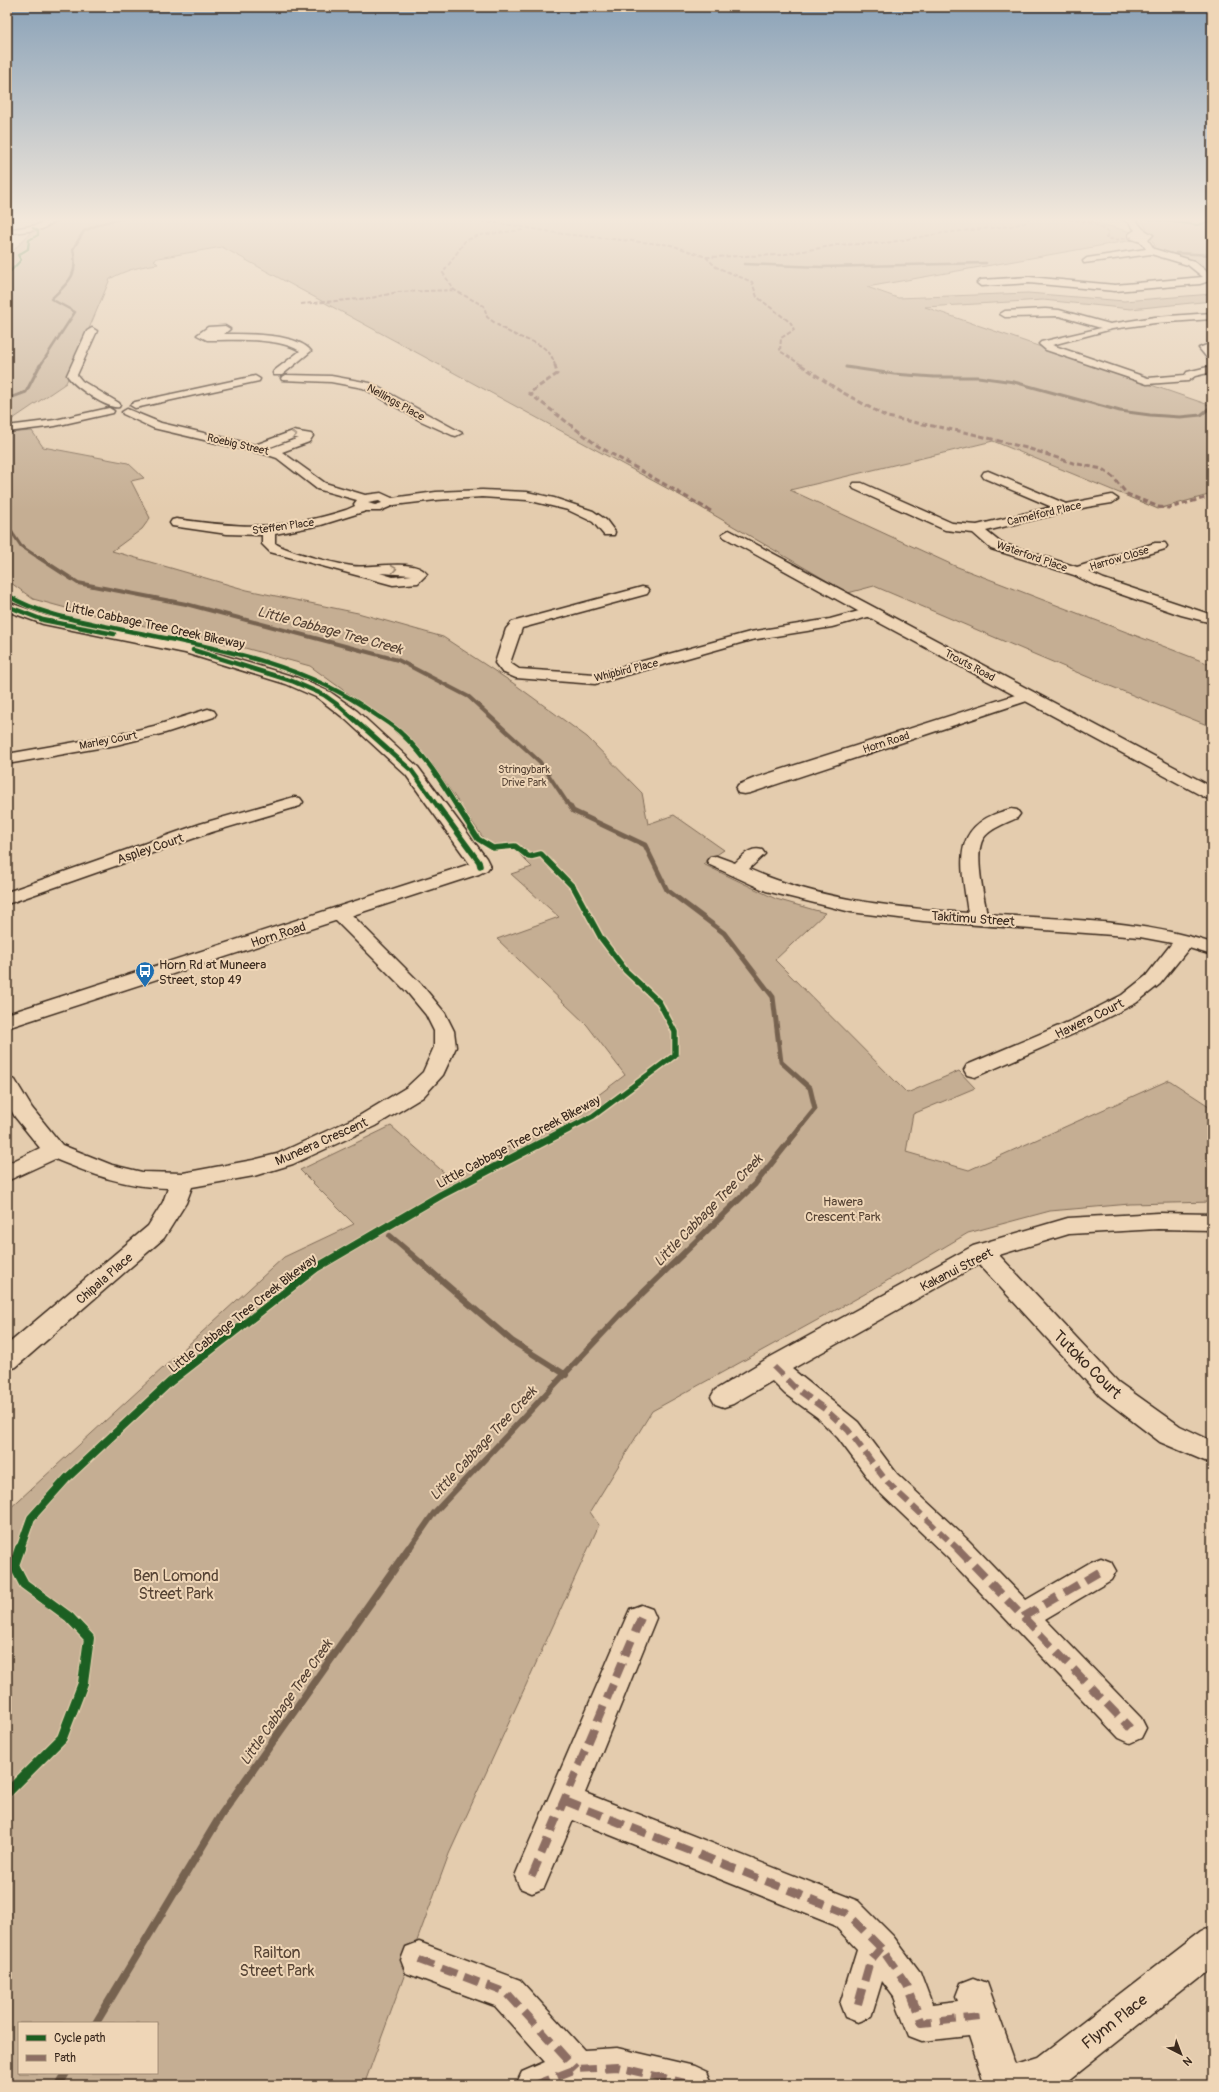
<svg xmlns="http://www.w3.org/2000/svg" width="1219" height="2092" font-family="Pangolin,sans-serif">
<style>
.green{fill:#c5ae93;stroke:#806c58;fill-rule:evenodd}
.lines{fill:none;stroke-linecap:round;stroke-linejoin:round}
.stream-far5{stroke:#766250;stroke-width:2.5}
.stream-far4{stroke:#766250;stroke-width:3}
.stream-far3{stroke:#766250;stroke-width:4}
.stream-far2{stroke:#766250;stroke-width:5}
.stream-far1{stroke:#766250;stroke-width:6}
.stream{stroke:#766250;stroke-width:8}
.street-casing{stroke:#3b2a1e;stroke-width:3}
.secondary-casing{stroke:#3b2a1e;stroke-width:3}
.street{fill:#efd6b7;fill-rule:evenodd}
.secondary{fill:#efd6b7;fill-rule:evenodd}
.quiet-far3{stroke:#8d6e63;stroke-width:2;stroke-dasharray:4.5 2;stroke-linecap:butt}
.quiet-far2{stroke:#8d6e63;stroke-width:3;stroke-dasharray:5.5 3;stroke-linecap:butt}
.quiet-far1{stroke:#8d6e63;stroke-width:6;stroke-dasharray:12 6;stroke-linecap:butt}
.quiet{stroke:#8d6e63;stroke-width:8;stroke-dasharray:16 8;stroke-linecap:butt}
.cycleway-far4-casing{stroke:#efd6b7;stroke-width:3.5}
.cycleway-far3-casing{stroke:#efd6b7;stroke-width:6}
.cycleway-far2-casing{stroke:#efd6b7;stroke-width:8}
.cycleway-far1-casing{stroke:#efd6b7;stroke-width:10}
.cycleway-casing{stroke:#efd6b7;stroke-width:12}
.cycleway-far4{stroke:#1b5e20;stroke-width:2.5}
.cycleway-far3{stroke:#1b5e20;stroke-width:4.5}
.cycleway-far2{stroke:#1b5e20;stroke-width:5.5}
.cycleway-far1{stroke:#1b5e20;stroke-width:8}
.cycleway{stroke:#1b5e20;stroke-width:10}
.oneway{stroke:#95806a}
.labels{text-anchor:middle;stroke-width:4;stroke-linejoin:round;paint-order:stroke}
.far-street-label{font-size:11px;fill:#3b2a1e;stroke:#efd6b7}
.far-park-label{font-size:11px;fill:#574435;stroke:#efd6b7}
.street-label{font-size:13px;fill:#3b2a1e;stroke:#efd6b7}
.poi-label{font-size:13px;fill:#3b2a1e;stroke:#efd6b7;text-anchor:start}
.park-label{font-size:13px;fill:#574435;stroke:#efd6b7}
.water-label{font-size:14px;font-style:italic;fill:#544133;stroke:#efd6b7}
.near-street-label{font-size:16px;fill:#3b2a1e;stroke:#efd6b7}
.near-park-label{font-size:16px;fill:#574435;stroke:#efd6b7}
</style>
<rect width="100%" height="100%" fill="#e4ccae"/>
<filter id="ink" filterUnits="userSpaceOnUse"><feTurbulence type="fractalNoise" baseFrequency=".025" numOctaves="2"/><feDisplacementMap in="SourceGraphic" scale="8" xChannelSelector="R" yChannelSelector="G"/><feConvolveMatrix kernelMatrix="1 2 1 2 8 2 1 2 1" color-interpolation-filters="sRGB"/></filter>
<g filter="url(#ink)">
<path class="green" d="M63,218H1078L1131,232L1128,233L1133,240L867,287L898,298L1028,293L1124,301L1212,294V301L1131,309L1043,300L925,307L1212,406V494L1158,509L993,441L790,490L955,566L1212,665V727L1095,680L874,586L848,593L683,497L222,247L158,258L154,260L158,264C142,266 125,270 110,279L66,383L7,423V257L30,233L26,231L52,224L56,220Z
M1141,218H1212V273L1197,262L1157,250Z
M32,431L43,447L128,463L144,478L131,481L150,518L142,529L112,551L247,590L358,613L443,637L513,683L587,737L642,793L648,824L674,815L724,850L703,864L776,899L825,913L775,960L907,1093L959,1071L975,1088L913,1114L906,1152L969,1170L1169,1080L1212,1108V1202L1130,1204L1050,1211L968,1233L863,1295L652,1411L590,1512L599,1525L449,1854L364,2085H7V1511L284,1257L354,1224L300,1170L391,1126L448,1176L569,1117L625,1075L587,1025L497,939L559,917L511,874L532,867L515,850L523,847C510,840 499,848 486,842L432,764L368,708L310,666L245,648L77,611L33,599L7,580V433ZM19,2023H157V2073H19Z"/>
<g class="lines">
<path class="stream-far5" d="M1176,253L1212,255
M744,264L822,267L986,263
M40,366L75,312L51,299C69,282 79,275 73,249L84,231L102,223L126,218"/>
<path class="stream-far4" d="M846,367L894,374L934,377H978L1014,382L1120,411L1150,415L1180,417L1201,415L1212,406
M7,399L26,392L40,365
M7,525L21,546L39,558"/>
<path class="stream-far3" d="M38,557L78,583L186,604L398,660L469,697L540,762L570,807"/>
<path class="stream-far2" d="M570,806L573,811L645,845L667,890L724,933L773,997L781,1062L810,1088L815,1109L798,1130"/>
<path class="stream-far1" d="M390,1236L512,1341L566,1375
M409,1549L434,1513L620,1315L755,1184L799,1129"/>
<path class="stream" d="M96,2023L221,1815L409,1548
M59,2085L66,2073"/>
<g class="street-casing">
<path id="street" d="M52,218H61L42,229L7,234V230L37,225Z
M1120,218L1135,219L1143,229L1153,235L1148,240L1154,249L1194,261L1212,276V280L1200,284L1115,291L1029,283L981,286L977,283L981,280L1029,277L1115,285L1203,277L1188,265L1151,254L1084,263L1083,261L1087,258L1146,249L1141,242L1129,238V234L1135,230L1129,223Z
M1045,309L1059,310L1110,324L1155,317L1212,313V319L1155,323L1112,329L1052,345L1148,378L1185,375L1187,372L1212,366V372L1195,376L1188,381L1147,384L1046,350L1039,344L1041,342L1101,328L1059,316L1005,317L1000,314L1005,311Z
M225,326L230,329L224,334C245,334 297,333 311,351L282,375H274L273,373L274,371L300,351C278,337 232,340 207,340L197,335L208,327Z
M92,328L97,331L77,375L82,381L119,403L120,405L119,407C108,410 72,385 67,375L87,331Z
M1212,343V360L1208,359L1199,348Z
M286,375L331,376L370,383L462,433L456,436L452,435L421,421L363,388L331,382L282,380L281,378Z
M255,376L260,379L259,381L135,408L130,405L135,402Z
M109,408L114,411L113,413L55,426L7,432V426L55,420Z
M127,409L161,423L255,445L293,431L311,434L313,436L309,442L282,452L325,483L365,495L381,493L392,498L436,492L482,490L527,492L554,498L593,511L606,520L615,532L614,535H604L593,522L568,510L527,500L482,497L436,500L394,505L380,511H366L321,525L275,534V543C286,552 337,564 352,566C370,569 415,557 427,574L418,583L393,585L270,552L262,544V535L227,534L172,526L170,523L172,520L176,519C242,528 282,531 346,510L355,506L354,504L357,500L317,489L277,458L268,455L153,428L123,414L122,412ZM294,438H299L271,448H268ZM379,501L382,503L375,505L368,503ZM380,573L412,575L393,577Z
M988,471L1066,504L1112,495L1118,499L1112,503L1087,507L986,531L1001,543L1077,567L1155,543H1165L1167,546L1165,549L1089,572L1104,579L1212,615V623L1181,615L1094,585L1074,575L991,549L973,533L945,530L854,489L852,486L854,483H862L952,523L977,525L1052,507L984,478L982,475L984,472Z
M642,587L647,588L649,591L647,594L522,628L510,663L519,669L595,674L750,632L830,619L870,608L875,609L877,612L875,615L832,627L751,640L595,684L516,678L502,672L495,663L506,629L512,622Z
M1028,691L1033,693L1036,696L1033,699L750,793L744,794L738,793L736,789L738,785L755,778Z
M208,709L214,711L216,714L214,717L165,733L116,745L7,764V754L116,735L154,726Z
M294,797L300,798L303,802L300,806L212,832L7,904V892L200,824Z
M1011,809L1017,810L1020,814L1017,818C1006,823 989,829 983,839C974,854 984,897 987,914C1062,920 1140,919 1212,943V955L1189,948L1160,984L1136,1003L1087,1028L975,1077L967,1075L964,1070L967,1065L1073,1020L1122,995L1146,976L1172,943L1140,937L923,921L851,912L766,891L710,865L707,861L710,857L716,856L735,863C744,855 750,847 762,850L765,854L749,869C818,900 893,907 968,913C961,863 949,824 1011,809Z
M340,908L347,910L421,984L445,1013L454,1031L456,1047L443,1075L423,1097L375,1126L293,1164L254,1176L192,1187L186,1203L164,1238L16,1367L7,1370V1345L148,1226L163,1202L168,1188C125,1187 94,1175 55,1159L7,1181V1164L40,1148L15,1117L7,1103V1078L15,1080L32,1108L62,1145L112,1165L142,1172L183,1173L253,1160L277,1154L359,1116L407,1087L423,1072L434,1047V1031L426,1015L407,992L333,918L331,914L333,910Z
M1158,1213L1212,1214V1230L1158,1229L1069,1234L999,1255L1118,1382L1180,1426L1212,1441V1464L1160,1442L1100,1396L979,1264L792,1369L858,1422L897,1474L968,1540L1026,1600L1091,1562L1101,1558L1111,1562L1116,1571L1111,1580L1045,1619L1141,1718L1146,1728L1141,1738L1130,1743L1119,1738L948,1558L877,1490L838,1438L817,1417L785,1394L772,1381L733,1404L724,1407L715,1404L711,1397L715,1390L765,1360L973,1246L1068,1218Z
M641,1605L652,1609L656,1618L585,1793L858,1901L893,1936L920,1972L932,2004L958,2001L956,1996L961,1983L974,1978L987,1983L1016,2064L1038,2057L1200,1932L1212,1926V1966L1062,2085H985L969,2036L922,2041L909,2036L894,1997L882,1981L871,2017L858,2022L845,2017L840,2004L857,1949L834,1925L573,1820L544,1888L532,1893L520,1888L515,1876L520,1864L626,1618L630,1609Z
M419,1942L520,1980L584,2050L617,2048L694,2066L707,2072L713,2085H516L522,2072L545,2062L495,2006L406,1973L401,1960L406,1947Z"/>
</g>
<g class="secondary-casing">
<path id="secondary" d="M729,530L1212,787V799L1206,798L865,615L724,537L722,534Z
M7,602L47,616L193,646L298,678L330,692L357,711L418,767L486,858L490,866L487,870L479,874L7,1028V1014L470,864L406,775L345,719L318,698L286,684L185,653L43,624L7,611Z"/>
</g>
<use href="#street" class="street"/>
<use href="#secondary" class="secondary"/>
<path class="quiet-far3" d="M463,218L468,221L505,224L563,234L671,245L706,257L716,267L752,282L757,297L791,323L794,330L781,338L780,351L803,366
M1062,218L1095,224L1109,233L1106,238L1115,240L1134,237
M523,230L479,235L465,241L443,273L454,290L484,306L487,317C495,323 504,330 513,334C531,343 550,343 555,366
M706,257L780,255L837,245L885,243L943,233L1011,226L1024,223L1029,218
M301,304L371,298L398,292L454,290"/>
<path class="quiet-far2" d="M555,365L557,374L529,393L598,446L711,511
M801,365L840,391L887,417L969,433L1030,449L1073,463L1102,469L1113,477L1127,494L1159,507L1169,508L1212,496"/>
<path class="quiet-far1" d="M774,1367L794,1387L826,1410L848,1430L887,1482L958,1549"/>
<path class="quiet" d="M957,1548L1130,1728
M1023,1617L1101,1571
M565,1801L846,1913L881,1948L907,1985L922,2023L981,2017
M532,1876L641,1618
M419,1960L507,1993L576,2069
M858,2004L870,1961L881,1948
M535,2085L576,2069L617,2067L694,2085"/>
<g class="cycleway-far4-casing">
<path id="cycleway-far4" d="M1142,218L1197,225L1212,221
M7,275L21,260L18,255L28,249L29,240L38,235V231L33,228"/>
</g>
<g class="cycleway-far3-casing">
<path id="cycleway-far3" d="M7,595C43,617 88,622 129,631C215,648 303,662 376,715C385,721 395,727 403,735C425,756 441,781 457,807
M7,606L43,620L114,634
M193,650L292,681L324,695L338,705L412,771L438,807"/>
</g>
<g class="cycleway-far2-casing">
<path id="cycleway-far2" d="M438,806L479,862L480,866
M457,806L478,839L493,848L515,846L529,857L541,854L574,888L601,938L626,971L659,1002L675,1032V1055L593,1116L566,1130"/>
</g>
<g class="cycleway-far1-casing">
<path id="cycleway-far1" d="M20,1549L31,1518L67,1478L170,1382L316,1268L441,1195L568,1129"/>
</g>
<g class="cycleway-casing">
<path id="cycleway" d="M7,1793L62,1738L83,1683L89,1638L69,1617L24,1584L14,1565L20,1548"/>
</g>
<use href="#cycleway-far4" class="cycleway-far4"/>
<use href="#cycleway-far3" class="cycleway-far3"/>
<use href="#cycleway-far2" class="cycleway-far2"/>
<use href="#cycleway-far1" class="cycleway-far1"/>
<use href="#cycleway" class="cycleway"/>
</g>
<defs><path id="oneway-chevron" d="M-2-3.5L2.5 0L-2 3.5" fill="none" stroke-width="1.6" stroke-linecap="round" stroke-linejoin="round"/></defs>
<g class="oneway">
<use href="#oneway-chevron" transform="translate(294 435) rotate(-7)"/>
<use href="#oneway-chevron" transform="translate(394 569) rotate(-8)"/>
</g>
</g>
<linearGradient id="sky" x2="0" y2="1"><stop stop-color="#8aa2b8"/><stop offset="0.43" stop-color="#f3e8db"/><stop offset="1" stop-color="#f3e8db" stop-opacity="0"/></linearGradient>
<rect width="1219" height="510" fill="url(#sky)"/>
<defs>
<g id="bus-pin" transform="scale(1)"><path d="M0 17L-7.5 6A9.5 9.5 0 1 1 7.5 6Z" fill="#1f6fb2" stroke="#efd6b7"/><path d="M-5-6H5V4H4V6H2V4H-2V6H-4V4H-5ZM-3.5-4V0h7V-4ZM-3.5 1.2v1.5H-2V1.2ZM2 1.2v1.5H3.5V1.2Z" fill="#fff"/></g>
</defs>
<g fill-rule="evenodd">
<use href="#bus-pin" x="145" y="971"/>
</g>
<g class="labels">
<g class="far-street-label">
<text transform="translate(396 402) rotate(29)" y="4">Nellings Place</text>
<text transform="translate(238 444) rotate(13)" y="4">Roebig Street</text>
<text transform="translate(1044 513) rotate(-13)" y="4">Camelford Place</text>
<text transform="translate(283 526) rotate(-8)" y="4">Steffen Place</text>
<text transform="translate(1032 556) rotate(19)" y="4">Waterford Place</text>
<text transform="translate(1119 558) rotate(-17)" y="4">Harrow Close</text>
<text transform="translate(970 665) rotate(28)" y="4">Trouts Road</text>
<text transform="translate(626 670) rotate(-14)" y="4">Whipbird Place</text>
<text transform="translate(108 740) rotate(-11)" y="4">Marley Court</text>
<text transform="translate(886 742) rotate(-18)" y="4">Horn Road</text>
</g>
<g class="far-park-label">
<text x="524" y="773">Stringybark<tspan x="524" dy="13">Drive Park</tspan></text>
</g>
<g class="street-label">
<text transform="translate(155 625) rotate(12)" y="5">Little Cabbage Tree Creek Bikeway</text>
<text transform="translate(150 848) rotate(-19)" y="5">Aspley Court</text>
<text transform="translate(973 918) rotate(4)" y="5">Takitimu Street</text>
<text transform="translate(278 934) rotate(-18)" y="5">Horn Road</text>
<text transform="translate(1089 1018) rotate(-26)" y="5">Hawera Court</text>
<text transform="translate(321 1141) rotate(-24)" y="5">Muneera Crescent</text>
<text transform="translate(518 1141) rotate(-28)" y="5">Little Cabbage Tree Creek Bikeway</text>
<text transform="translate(956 1269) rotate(-27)" y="5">Kakanui Street</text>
<text transform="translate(104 1278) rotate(-41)" y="5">Chipala Place</text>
<text transform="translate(242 1313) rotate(-38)" y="5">Little Cabbage Tree Creek Bikeway</text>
</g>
<g class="poi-label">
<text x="159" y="969">Horn Rd at Muneera<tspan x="159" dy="15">Street, stop 49</tspan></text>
</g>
<g class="park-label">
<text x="843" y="1206">Hawera<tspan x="843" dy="15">Crescent Park</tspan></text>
</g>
<g class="water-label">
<text transform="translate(330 630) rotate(15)" y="5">Little Cabbage Tree Creek</text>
<text transform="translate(708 1210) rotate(-46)" y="5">Little Cabbage Tree Creek</text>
<text transform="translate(483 1443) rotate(-47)" y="5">Little Cabbage Tree Creek</text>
<text transform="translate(286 1702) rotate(-55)" y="5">Little Cabbage Tree Creek</text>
</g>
<g class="near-street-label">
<text transform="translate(1088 1364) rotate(45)" y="6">Tutoko Court</text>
<text transform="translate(1114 2021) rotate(-38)" y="6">Flynn Place</text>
</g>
<g class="near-park-label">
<text x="176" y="1581">Ben Lomond<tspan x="176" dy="18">Street Park</tspan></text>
<text x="277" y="1958">Railton<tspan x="277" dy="18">Street Park</tspan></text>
</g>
</g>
<rect width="1219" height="2092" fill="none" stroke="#efd6b7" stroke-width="24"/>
<rect x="12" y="12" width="1195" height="2068" fill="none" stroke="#3b2a1e" stroke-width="1.5" filter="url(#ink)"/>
<rect x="18" y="2022" width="140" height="52" fill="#efd6b7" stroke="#a7917a"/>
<rect x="26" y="2035" width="20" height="6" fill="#1b5e20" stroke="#a7917a"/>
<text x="54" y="2042" font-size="12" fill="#3b2a1e">Cycle path</text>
<rect x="26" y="2055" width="20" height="6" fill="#8d6e63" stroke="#a7917a"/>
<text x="54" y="2062" font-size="12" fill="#3b2a1e">Path</text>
<g transform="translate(1181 2054) rotate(138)" stroke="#efd6b7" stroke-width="3" paint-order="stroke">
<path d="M0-3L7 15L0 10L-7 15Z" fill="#3b2a1e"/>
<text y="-6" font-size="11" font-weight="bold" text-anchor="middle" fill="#3b2a1e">N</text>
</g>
</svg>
